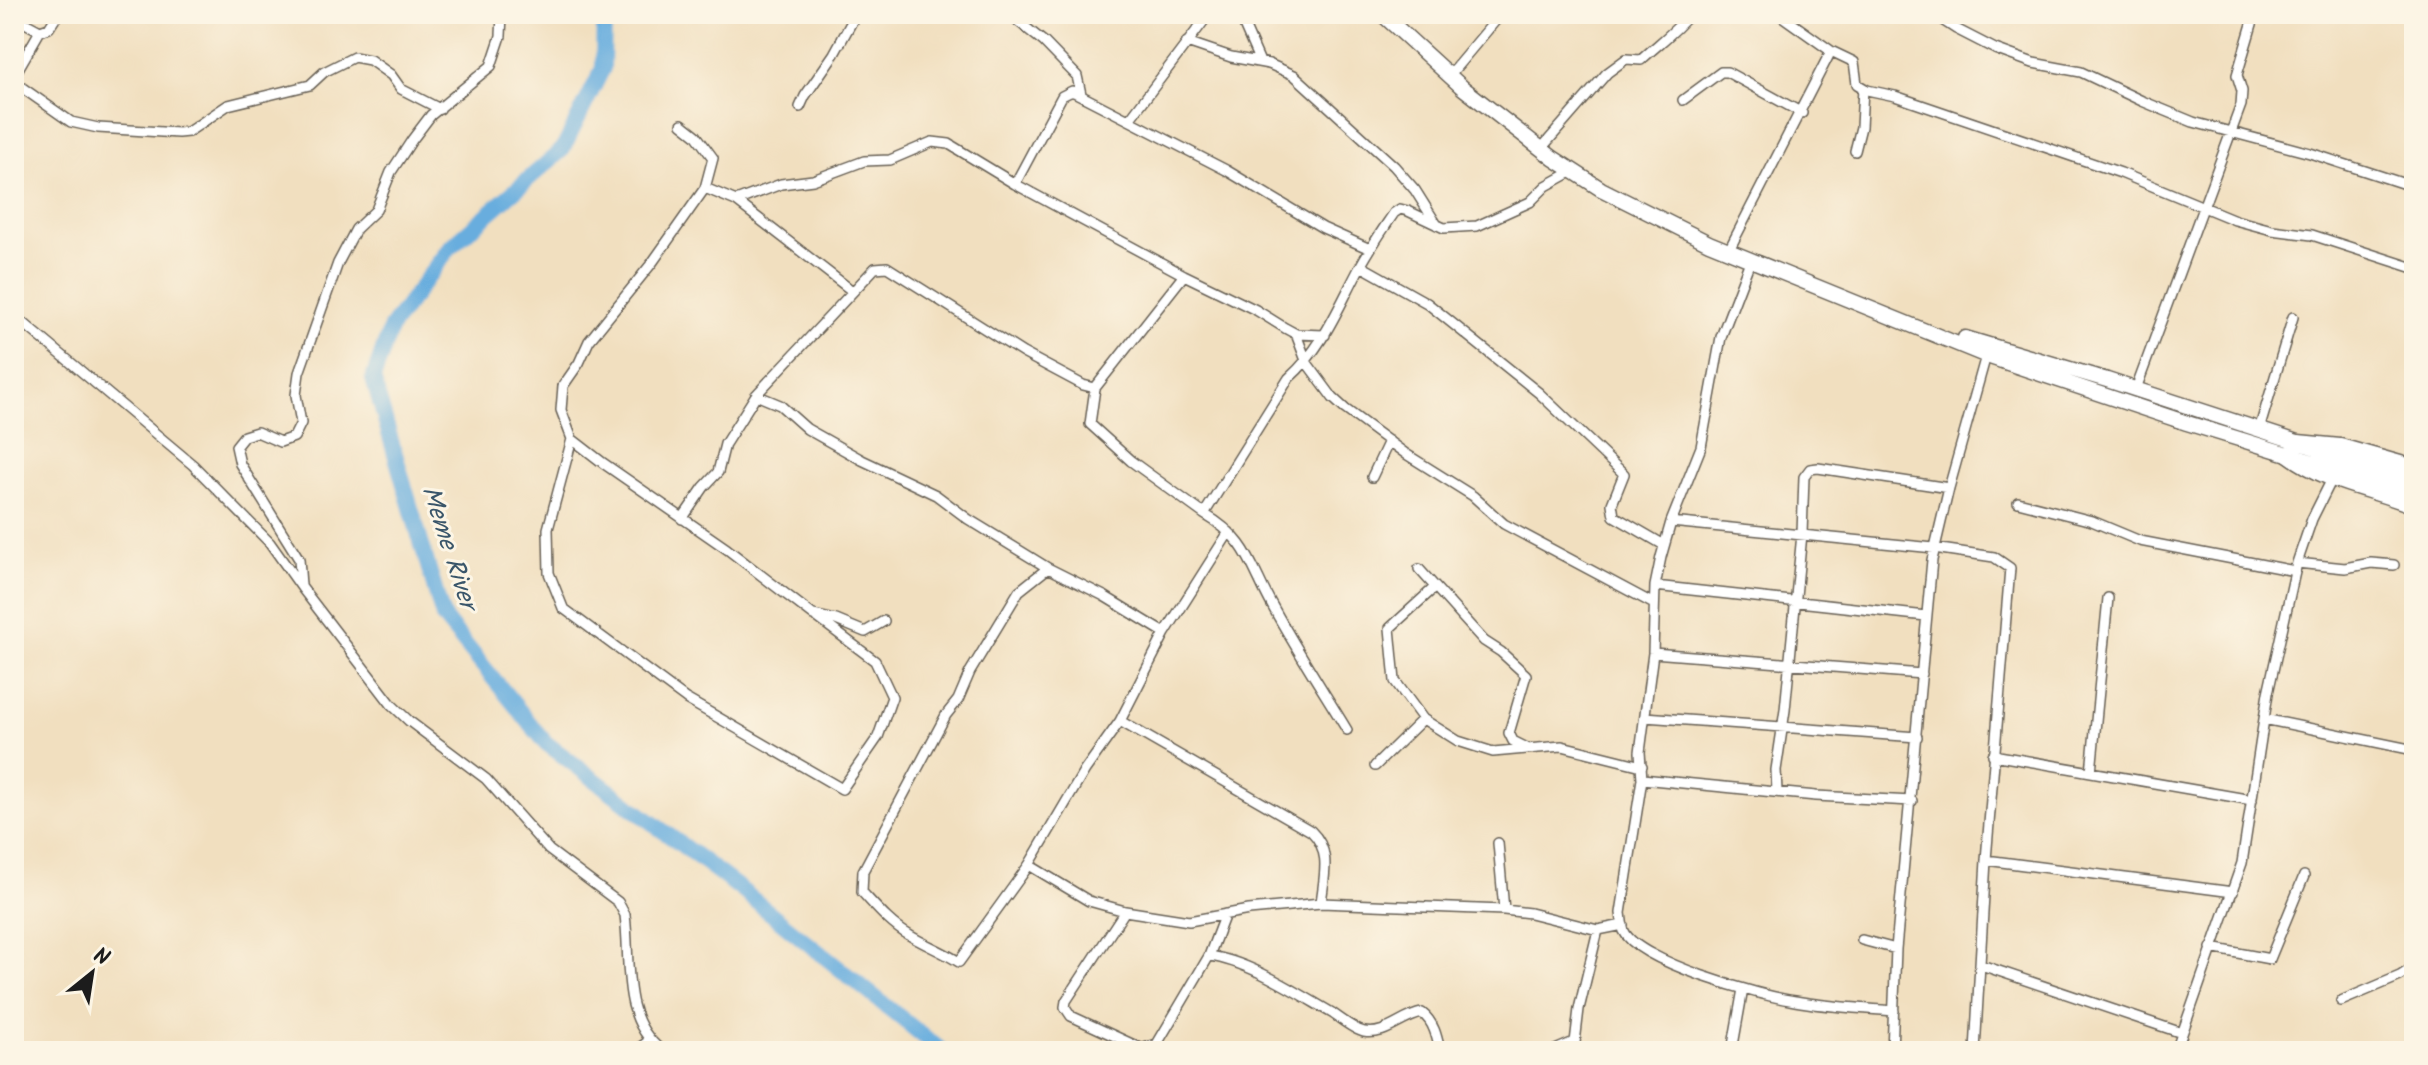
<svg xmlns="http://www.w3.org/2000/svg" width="2428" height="1065" font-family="Kalam,sans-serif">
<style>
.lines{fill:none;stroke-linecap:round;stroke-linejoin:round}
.river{stroke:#68adde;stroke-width:16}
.street-casing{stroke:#676055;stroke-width:12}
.primary-casing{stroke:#676055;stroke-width:17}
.highway-casing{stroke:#676055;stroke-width:19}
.street{stroke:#fff;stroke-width:9}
.primary{stroke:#fff;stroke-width:14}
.highway{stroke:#fff;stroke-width:16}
.labels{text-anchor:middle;stroke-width:6;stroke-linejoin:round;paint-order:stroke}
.water-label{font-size:26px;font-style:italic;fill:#3a566a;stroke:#fcf5e5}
</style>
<rect width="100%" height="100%" fill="#fcf5e5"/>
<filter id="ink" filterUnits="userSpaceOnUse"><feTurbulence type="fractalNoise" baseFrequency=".0125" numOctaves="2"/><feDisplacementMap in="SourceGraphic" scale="16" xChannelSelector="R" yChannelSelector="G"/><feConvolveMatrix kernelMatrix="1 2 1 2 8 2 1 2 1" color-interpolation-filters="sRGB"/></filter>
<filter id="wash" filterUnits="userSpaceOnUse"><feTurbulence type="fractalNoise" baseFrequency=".006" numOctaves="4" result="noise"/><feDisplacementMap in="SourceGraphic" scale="32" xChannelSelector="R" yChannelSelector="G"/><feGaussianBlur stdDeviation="1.8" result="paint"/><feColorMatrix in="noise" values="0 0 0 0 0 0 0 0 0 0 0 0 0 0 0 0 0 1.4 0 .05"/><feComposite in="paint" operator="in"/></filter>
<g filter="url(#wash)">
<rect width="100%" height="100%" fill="#f1dfbf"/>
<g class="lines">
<path class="river" d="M604,14L603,68L563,149L450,247L391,327L373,379L443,617L546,743L739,888L942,1051"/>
</g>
</g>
<g filter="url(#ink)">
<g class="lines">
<g class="street-casing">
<path id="street" d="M1009,14L1044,42L1077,76L1081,94
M1239,14L1260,62
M1933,14L1956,29L1995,49L2033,63L2081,72L2142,101L2193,122L2310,153L2414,187
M14,17L40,31L49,28L58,14
M1187,42L1231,57L1269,64L1294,75L1394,166L1415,190L1437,225
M1831,51L1854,62L1857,84L1867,90L1895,96L2121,173L2235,220L2272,230L2312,235L2414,268
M1453,71L1501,14
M14,76L40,31
M14,82L71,122L98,128L178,133L188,132L228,105L310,85L324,72L354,57L370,60L391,75L401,89L440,109
M1683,100L1721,72H1727L1802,113
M800,107L805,96L834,54L856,14
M1129,120L1209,14
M682,124L696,135L713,158L705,188L652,263L589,341L579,363L563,386L561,410L572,439L603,463L727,549L813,615L836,620L865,632L884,621
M1546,143L1607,73L1626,59L1641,60C1658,44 1675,32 1690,14
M1855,151L1861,127L1863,88
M1015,184L1062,96L1072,91L1226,170L1323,228L1370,249
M705,188L736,201L851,290
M736,201L781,184L813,180L864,161L890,160L932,142L949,144L1015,184L1184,275L1256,310L1285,328L1296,334L1325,335
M1731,246L1831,51L1779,14
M1750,261L1721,337L1701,447L1671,522L1661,557L1655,586L1653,653L1640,752L1642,779L1621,913C1622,919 1622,926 1624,931C1638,962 1761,996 1795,1001C1827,1007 1861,1008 1894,1011
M1361,266L1427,303L1539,393L1624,474L1612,504L1614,516L1664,545
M1184,275L1095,388L1090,424L1131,461L1204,514
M14,315L193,465L270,543L302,588L392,705L409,721L486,779L549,850L618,902L625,915C631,963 620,1018 662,1051
M1296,334L1307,363L1333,398L1345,409L1406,454L1473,496L1504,524L1654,604
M2136,389L2241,105L2242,91L2237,75L2255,14
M756,395L780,405L807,429L862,460L936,495L968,519L1048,568L1104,596L1165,633
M2259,430L2293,317
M572,439L548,529L549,573L563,608L686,699L842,789L878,737L892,697L875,661L818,618
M1372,477L1389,441
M2018,502L2092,521L2140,541L2295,571
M682,519L704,487L718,472L725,444L756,395L875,268L887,267L1023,353L1083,385L1095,388
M1671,522L1934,548L1994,557L2010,568L1986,860L1975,1051
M2297,563L2345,568L2371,563L2394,565
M1048,568L1019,591L970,672L958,700L946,715L863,871L862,892C876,907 891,925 909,935C925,945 942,951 959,962L1029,865L1085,770L1120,721L1165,633L1229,532
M1419,569L1484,641L1501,652L1526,675L1509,733L1513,741L1525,747
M301,585L299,559L240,464L236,446L244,436L257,432L280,442L294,437L301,423L296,395L299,373L338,263L356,229L376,210L391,172L412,140L431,115L491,66L501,36L502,14
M1655,586L1926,616
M1434,588L1390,628L1395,681L1423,719L1458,741L1493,752L1562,746L1642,766
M1653,653L1922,674
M1645,717L1917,737
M2264,719L2414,750
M1120,721L1311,831C1332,851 1324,876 1321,903
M1347,730C1322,689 1296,649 1273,607C1250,566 1249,540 1204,514L1289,378C1323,348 1339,306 1360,267C1370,248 1382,231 1394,213L1400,209L1408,211L1444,228L1477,226L1530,202L1546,186L1573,171
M1993,755L2252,800
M1375,766L1423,719
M2091,772L2108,598
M1642,779L1816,796L1912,801
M1777,792L1776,770L1785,710L1802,534L1804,477L1810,469L1818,468L1949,488
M1498,843L1504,910
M1986,860L2233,892
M1029,865L1089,901L1125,911L1189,921L1249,910L1321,903L1504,910L1530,913L1598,930L1623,925
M1125,911L1066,1001L1065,1007L1071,1016L1147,1051
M1862,940L1896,949
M2211,948L2270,959L2304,876
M1209,956C1249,961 1297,993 1332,1013C1341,1019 1354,1030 1364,1032C1386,1036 1401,1017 1422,1013C1434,1022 1437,1037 1440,1051
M1981,965L2182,1033
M2341,1001L2400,976L2414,967
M1141,1049L1157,1044L1209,956L1225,914
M635,1051L649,1041
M1553,1051L1574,1042
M1574,1051L1579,1009L1598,930
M1732,1051L1743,989
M1892,1051L1896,949L1932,560L1949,488L1987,352
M2176,1051L2242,863L2268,693L2297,563L2312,519L2332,479"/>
</g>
<g class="primary-casing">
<path id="primary" d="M1382,14L1463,88L1553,158L1601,189L1709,243L1987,356L2187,423L2414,493
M1965,338L2107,380L2414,480"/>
</g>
<g class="highway-casing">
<path id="highway" d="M2298,443L2340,447L2414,468
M2289,454C2330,484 2368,487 2414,505"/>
</g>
<use href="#street" class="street"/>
<use href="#primary" class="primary"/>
<use href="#highway" class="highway"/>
</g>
</g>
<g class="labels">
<g class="water-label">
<text transform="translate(450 547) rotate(72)" y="9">Meme River</text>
</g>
</g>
<rect width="2428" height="1065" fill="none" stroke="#fcf5e5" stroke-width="48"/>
<g transform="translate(92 973) rotate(30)" stroke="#fcf5e5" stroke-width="6" paint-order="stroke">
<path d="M0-6L14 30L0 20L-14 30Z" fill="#1c1c1c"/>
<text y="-12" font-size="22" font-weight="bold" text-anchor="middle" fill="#1c1c1c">N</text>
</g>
</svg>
